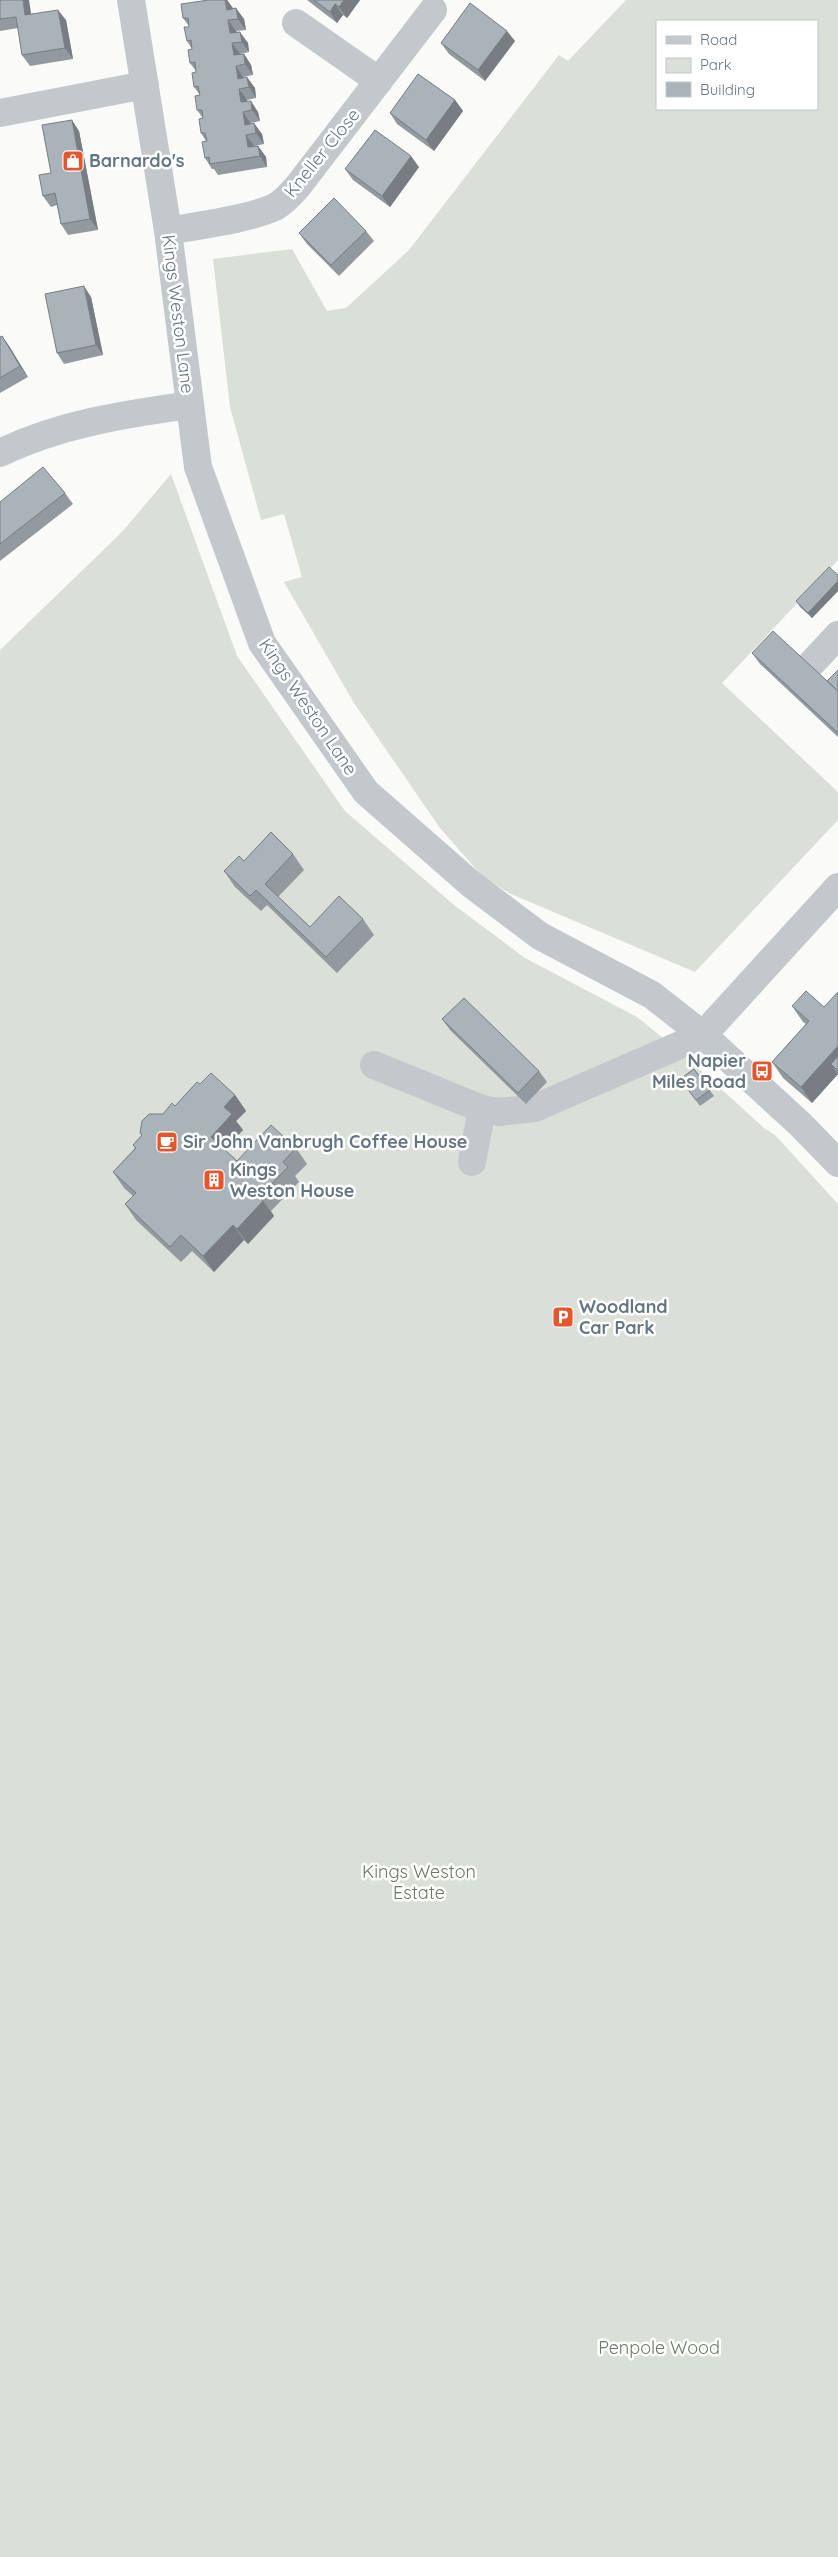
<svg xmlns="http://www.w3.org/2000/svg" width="838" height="2557" font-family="Quicksand,sans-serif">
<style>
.green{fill:#dadfd7;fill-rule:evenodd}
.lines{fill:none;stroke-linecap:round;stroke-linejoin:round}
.minor{stroke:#c3c8cc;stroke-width:28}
.wall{fill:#929a9f}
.shaded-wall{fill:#777d82}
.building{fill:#aab3b9;stroke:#777d82}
.labels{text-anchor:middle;stroke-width:5;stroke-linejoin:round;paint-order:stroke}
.street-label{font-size:18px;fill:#657683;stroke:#fff}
.poi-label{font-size:18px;font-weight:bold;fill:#657683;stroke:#fff;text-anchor:start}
.park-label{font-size:18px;fill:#687a64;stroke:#fff}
</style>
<rect width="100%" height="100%" fill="#fafaf8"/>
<path class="green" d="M626,0H838V560L722,683L838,792V820L695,972L511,894L483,877L440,828L354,703L284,582L302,577L284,514L261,520L230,407L213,259L292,249L327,311L346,308L409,250L559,55L568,61ZM657,21H817V109H657Z
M171,474L237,656L345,811L454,905L525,958L637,1017L685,1056L765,1129L775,1135L838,1204V2557H0V650L122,532Z"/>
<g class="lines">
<path class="minor" d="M131,0L168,231L198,467L262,643L366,792L471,884L540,936L652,995L703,1035L800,1124L838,1163
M296,23L379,81
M0,113L145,85
M168,231C199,225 246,220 275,207C284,202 291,194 298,186L433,10
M0,453C59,424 126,414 190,405
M812,663L838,635
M374,1065L482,1109L499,1112L535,1108L703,1035L838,887
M472,1162L482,1109"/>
</g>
<path class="wall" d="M0,0L31,14L66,20L73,59L30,66L22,55L18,28L0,31Z
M209,0H227L233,9L244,19L246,30L236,31L248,43L249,52L240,54H244L251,65L253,75L243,77L255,88L256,98L247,100V101L258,112L260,121L250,123L262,134L264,144L254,146H258L266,157L267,167L218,175L214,169H212L205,158L206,141L201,133L203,118L197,110L200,95L194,87L196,71L190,63L192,49L187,41L189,26L183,18Z
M307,0H360L347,18L343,15L337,23Z
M515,41L485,81L449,54L441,43Z
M455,100L463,111L434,151L397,124L390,113Z
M79,131L98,230L68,235L61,224L57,205L51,207L43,196L51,173Z
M419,167L390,207L353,180L345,169Z
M366,231L374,241L339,276L307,244L299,233Z
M91,297L103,355L64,364L57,353Z
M2,336L9,346L28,377L0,393V337Z
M65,493L73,504L0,561V502Z
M838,575V591L812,618L800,607L796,601Z
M752,653L827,681L838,670V737L760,664Z
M293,854L304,870L278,897L310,927L363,919L374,935L337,973L267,905L261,911L235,887L224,871L244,861Z
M838,992V1074L812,1103L783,1078L772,1062L806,1024L803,1022L792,1006L824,1007Z
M442,1019L539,1071L547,1082L526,1104L450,1030Z
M694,1069L714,1096L700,1106L680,1079Z
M200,1084L235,1095L246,1111L236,1121L243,1130L224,1149L237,1161L296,1148L307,1164L295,1176L299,1182L271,1211L274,1216L248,1244L244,1240L214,1272L192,1251L181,1262L136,1220L125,1204L133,1196L124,1188L113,1172L135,1148L133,1145L163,1114L175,1106Z"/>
<path class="shaded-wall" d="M23,0H29L33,26L25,15Z
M225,0H227L233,8L234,20L227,10Z
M344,0H360L347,18L339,7Z
M335,4L343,15L337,23L330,12Z
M236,8L244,19L246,30L238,19Z
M58,10L66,20L73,59L65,48Z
M228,20L236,31L238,42L230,33Z
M507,31L515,41L485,81L478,70Z
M240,32L248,43L249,52L242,42Z
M232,43L240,54L242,66L234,55Z
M244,54L251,65L253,75L245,64Z
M236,66L243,77L245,88L238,79Z
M247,77L255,88L256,98L249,87Z
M239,89L247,100L249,111L241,102Z
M455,100L463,111L434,151L426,140Z
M251,101L258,112L260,121L252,110Z
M243,112L250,123L252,134L245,125Z
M72,120L79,131L98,230L90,219Z
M254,123L262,134L264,144L256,133Z
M246,135L254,146L256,158L248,147Z
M258,146L266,157L267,167L260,156Z
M411,156L419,167L390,207L382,196Z
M84,286L91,297L103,355L96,345Z
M2,336L9,346L28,377L20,366Z
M838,581V591L812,618L808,613Z
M838,1046V1071L831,1064L838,1074L812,1103L801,1087Z
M235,1095L246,1111L236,1121L243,1130L222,1152L211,1137L224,1107Z
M263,1201L274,1216L248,1244L237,1229Z
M233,1225L244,1240L214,1272L203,1256Z"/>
<path class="building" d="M0,0H23L25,15L58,10L65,48L22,55L16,17L0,19Z
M209,0H225L227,10L236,8L238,19L228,20L230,33L240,32L242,42L232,43L234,55L244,54L245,64L236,66L238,79L247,77L249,87L239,89L241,102L251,101L252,110L243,112L245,125L254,123L256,133L246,135L248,147L258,146L260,156L210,164L209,157L205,158L202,142L207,141L205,133H201L199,119L203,118L202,110H197L195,96L200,95L198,86L194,87L192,73L196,72L195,62L190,63L188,50L192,49L191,40L187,41L184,27H189L188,18H183L181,4Z
M314,0H344L339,7L335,4L330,12Z
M470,3L507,31L478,70L441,43Z
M418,74L455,100L426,140L390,113Z
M72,120L90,219L61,224L55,193L43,196L39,175L51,173L42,125Z
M375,130L411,156L382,196L345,169Z
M334,198L366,231L331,265L299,233Z
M84,286L96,345L57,353L45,294Z
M2,336L20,366L0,378V337Z
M43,467L65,493L0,544V502Z
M829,567L838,575V581L808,613L796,601Z
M773,631L838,691V733L752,653Z
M838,670V691L827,681Z
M271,832L293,854L265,884L310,927L339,896L363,919L326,957L256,890L250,896L224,871L239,856L244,861Z
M806,991L824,1007L838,992V1046L801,1087L772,1062L809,1021L792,1006Z
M464,998L539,1071L518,1093L442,1019Z
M838,1056V1071L831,1064Z
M694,1069L710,1090L696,1100L680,1079Z
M211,1073L235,1095L224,1107L232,1114L211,1137L237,1161L271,1125L296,1148L283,1162L288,1167L259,1197L263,1201L237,1229L233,1225L203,1256L181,1235L170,1247L125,1204L136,1193L113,1172L136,1148L133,1145L142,1135L140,1133L142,1121L149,1114H163L172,1103L175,1106L197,1082L200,1084Z"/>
<defs>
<g id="shop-square" transform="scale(1.125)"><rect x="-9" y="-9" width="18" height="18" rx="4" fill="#e4572e" stroke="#fff"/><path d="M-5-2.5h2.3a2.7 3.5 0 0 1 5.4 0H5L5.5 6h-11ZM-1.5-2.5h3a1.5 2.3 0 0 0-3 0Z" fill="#fff"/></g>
<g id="bus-square" transform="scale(1.125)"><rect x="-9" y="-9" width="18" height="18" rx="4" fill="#e4572e" stroke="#fff"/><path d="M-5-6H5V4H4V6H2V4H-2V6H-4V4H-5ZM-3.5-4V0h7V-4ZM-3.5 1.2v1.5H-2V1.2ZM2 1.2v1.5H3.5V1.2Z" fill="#fff"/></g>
<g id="cafe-square" transform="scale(1.125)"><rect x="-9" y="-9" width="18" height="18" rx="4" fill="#e4572e" stroke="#fff"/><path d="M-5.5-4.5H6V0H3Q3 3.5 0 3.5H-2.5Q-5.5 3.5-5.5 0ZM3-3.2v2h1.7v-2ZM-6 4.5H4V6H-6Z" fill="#fff"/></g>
<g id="building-square" transform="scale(1.125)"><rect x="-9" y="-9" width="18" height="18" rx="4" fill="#e4572e" stroke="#fff"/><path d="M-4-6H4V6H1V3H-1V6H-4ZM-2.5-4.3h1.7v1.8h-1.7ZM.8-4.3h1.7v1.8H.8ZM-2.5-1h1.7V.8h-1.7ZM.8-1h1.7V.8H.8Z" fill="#fff"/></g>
<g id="parking-square" transform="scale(1.125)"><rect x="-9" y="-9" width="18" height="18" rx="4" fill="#e4572e" stroke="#fff"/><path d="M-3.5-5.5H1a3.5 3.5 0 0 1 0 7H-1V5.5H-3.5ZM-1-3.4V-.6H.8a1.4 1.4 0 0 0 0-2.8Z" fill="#fff"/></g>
</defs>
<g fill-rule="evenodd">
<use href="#shop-square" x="73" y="161"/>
<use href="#bus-square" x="762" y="1071"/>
<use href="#cafe-square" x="167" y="1142"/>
<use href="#building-square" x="214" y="1180"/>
<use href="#parking-square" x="563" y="1317"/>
</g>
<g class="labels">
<g class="street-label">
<text transform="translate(322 153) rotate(-51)" y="6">Kneller Close</text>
<text transform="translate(178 314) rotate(83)" y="6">Kings Weston Lane</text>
<text transform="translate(308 707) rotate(56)" y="6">Kings Weston Lane</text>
</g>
<g class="poi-label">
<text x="89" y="167">Barnardo's</text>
<text x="746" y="1067" text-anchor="end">Napier<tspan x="746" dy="21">Miles Road</tspan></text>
<text x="183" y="1148">Sir John Vanbrugh Coffee House</text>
<text x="230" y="1176">Kings<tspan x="230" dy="21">Weston House</tspan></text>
<text x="579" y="1313">Woodland<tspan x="579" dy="21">Car Park</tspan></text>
</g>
<g class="park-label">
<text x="419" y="1878">Kings Weston<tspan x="419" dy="21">Estate</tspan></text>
<text x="659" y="2354">Penpole Wood</text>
</g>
</g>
<rect x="656" y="20" width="162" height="90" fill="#ffffff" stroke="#c1c8cd"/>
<rect x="666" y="36" width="25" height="8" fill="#c3c8cc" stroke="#c1c8cd"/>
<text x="700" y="45" font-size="15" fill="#657683">Road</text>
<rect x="666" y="58" width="25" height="15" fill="#dadfd7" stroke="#c1c8cd"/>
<text x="700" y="70" font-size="15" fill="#657683">Park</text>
<rect x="666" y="82" width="25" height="15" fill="#aab3b9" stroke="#c1c8cd"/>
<text x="700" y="95" font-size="15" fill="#657683">Building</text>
</svg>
